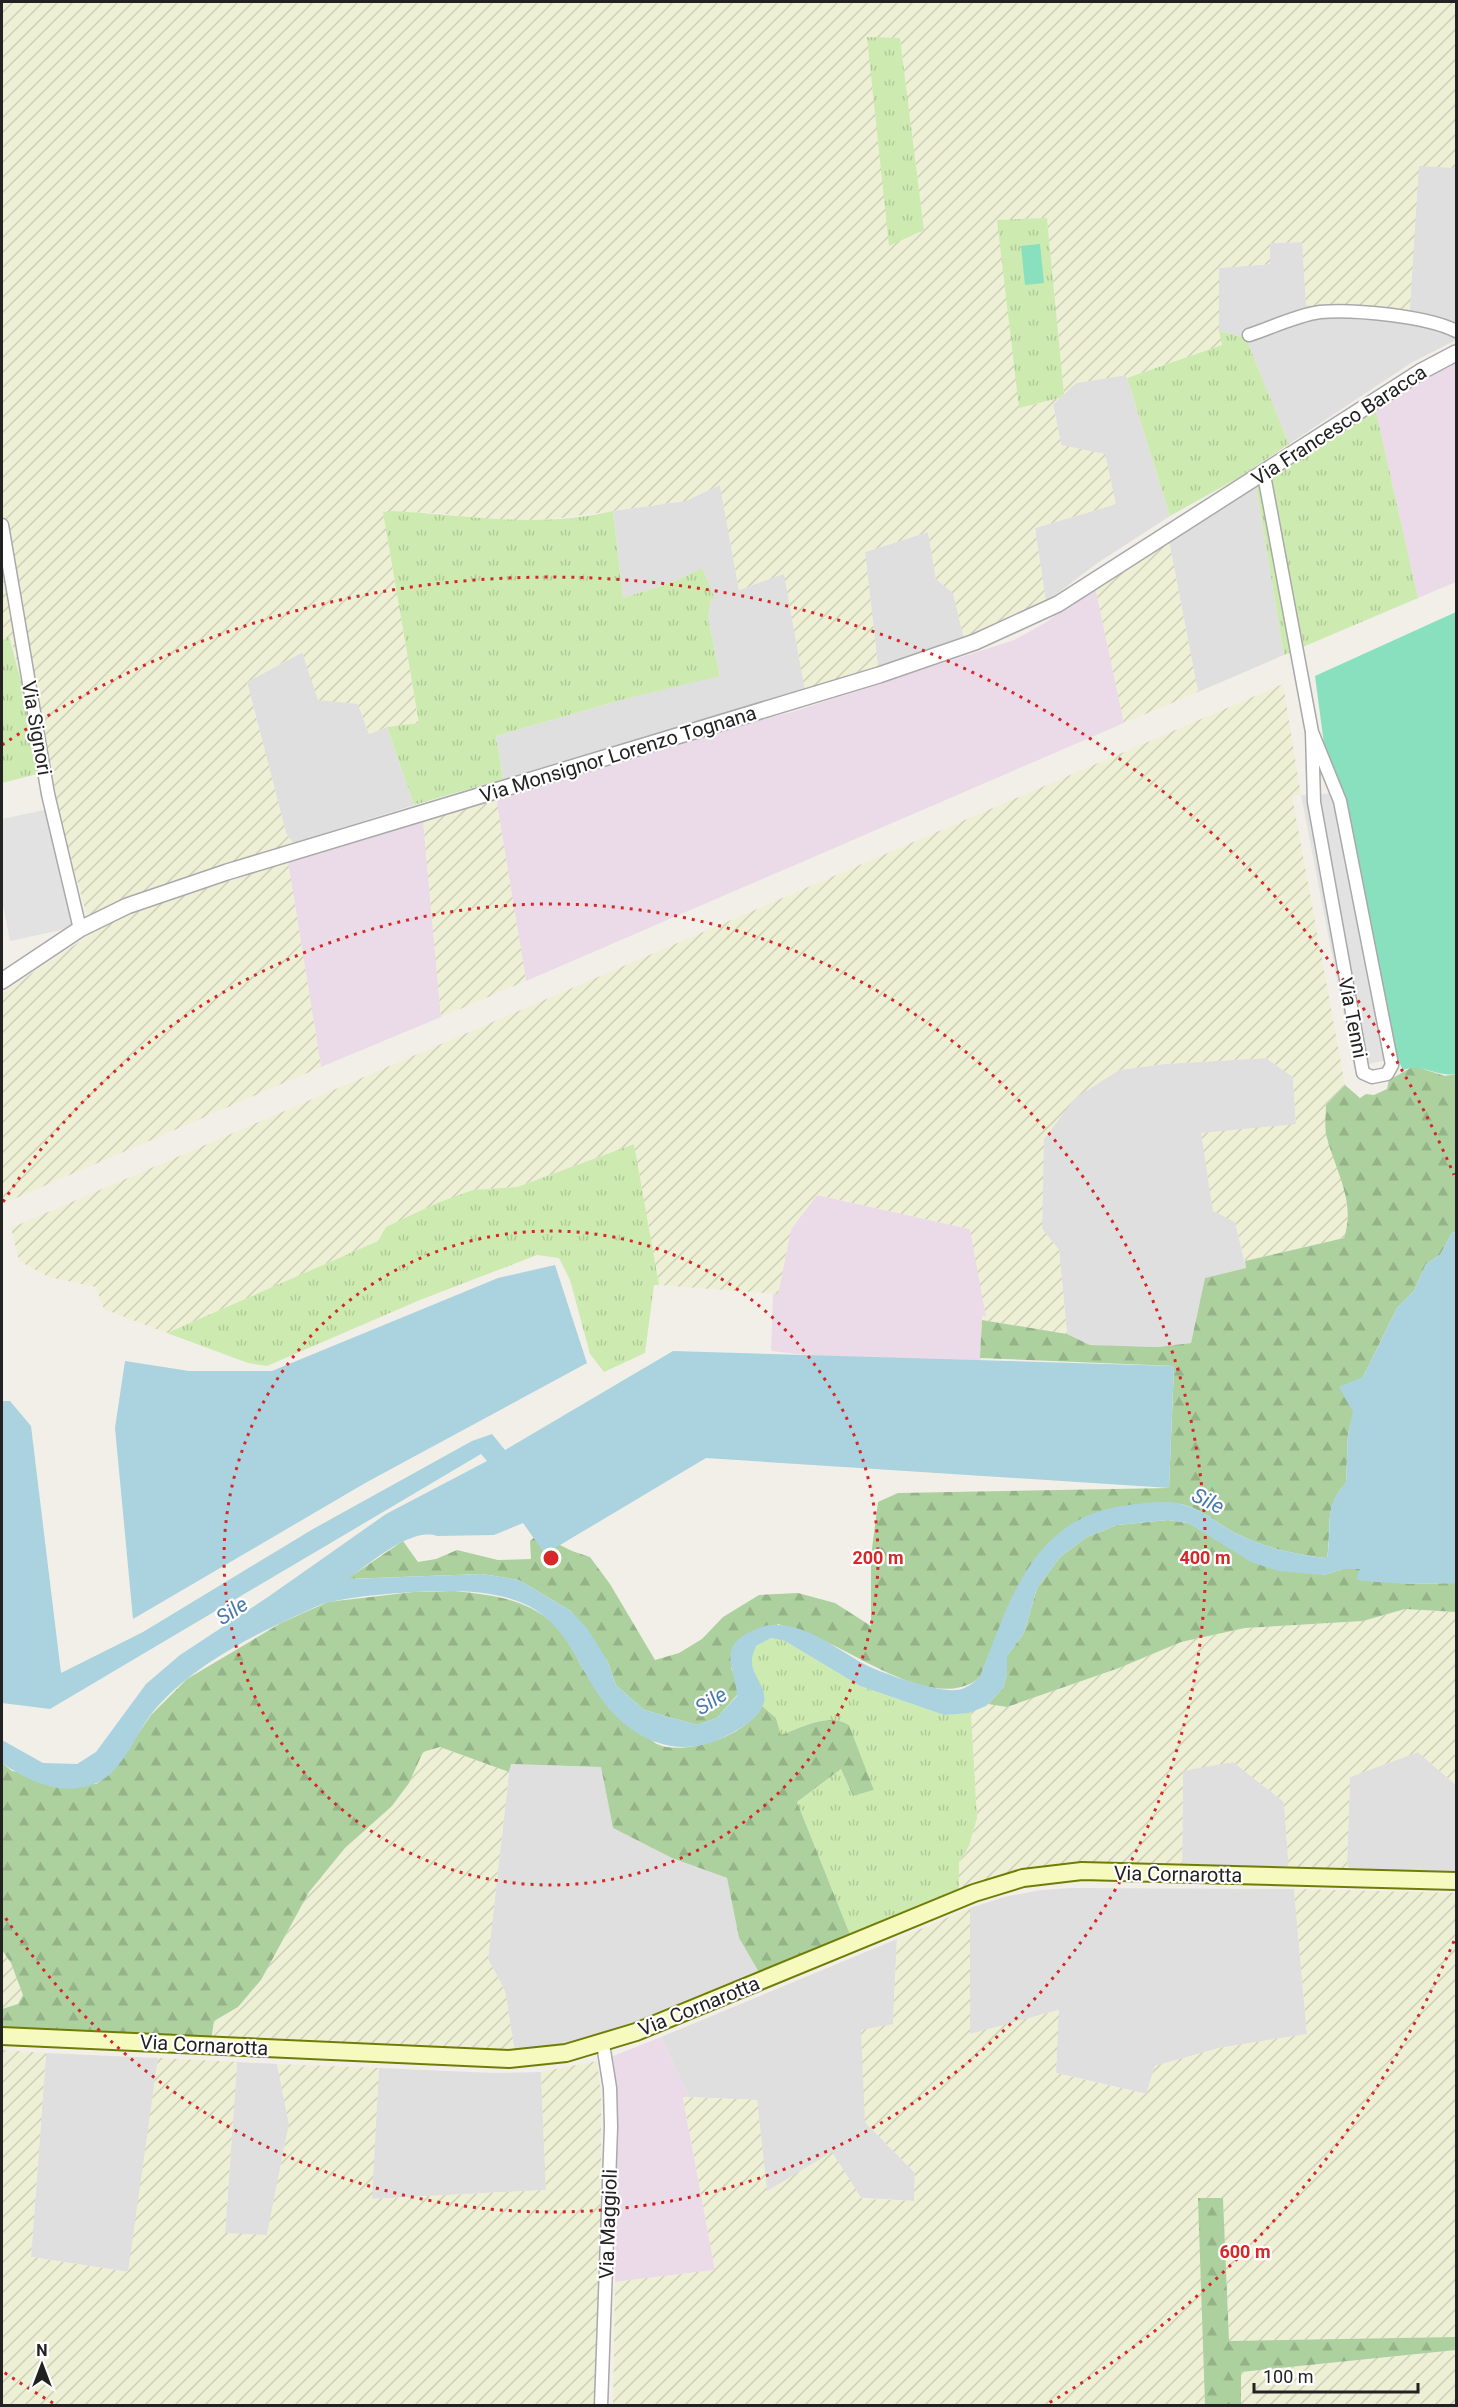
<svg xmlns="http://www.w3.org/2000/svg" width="1458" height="2407" font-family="Roboto,sans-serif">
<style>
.residential{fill:#e0dfdf}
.industrial{fill:#ebdbe8}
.farmland{fill:url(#farmland-furrows);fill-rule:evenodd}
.grass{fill:url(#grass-tufts)}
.forest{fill:url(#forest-firs)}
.pitch{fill:#88e0be}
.parking{fill:#e2e2e2}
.water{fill:#aad3df}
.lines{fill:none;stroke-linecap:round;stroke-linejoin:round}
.minor-casing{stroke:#a9a9a9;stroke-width:15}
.tertiary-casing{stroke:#a9a9a9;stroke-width:18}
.secondary-casing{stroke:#707d05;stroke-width:20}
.minor{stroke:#fff;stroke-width:12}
.tertiary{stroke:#fff;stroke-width:15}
.secondary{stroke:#f7fabf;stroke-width:16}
.ring{fill:none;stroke:#d62828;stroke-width:3;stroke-dasharray:3 6}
.labels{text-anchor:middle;stroke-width:4.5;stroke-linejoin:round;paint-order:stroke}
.street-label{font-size:20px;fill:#222;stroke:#fff}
.water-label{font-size:21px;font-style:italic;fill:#4a7aab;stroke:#fff}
.centre{fill:#d62828;stroke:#fff;stroke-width:3}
.ring-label{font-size:18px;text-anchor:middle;font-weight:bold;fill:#d62828;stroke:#fff;stroke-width:4.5;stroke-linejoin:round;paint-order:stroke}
</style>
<defs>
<pattern id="farmland-furrows" width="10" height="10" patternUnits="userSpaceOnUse" patternTransform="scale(1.5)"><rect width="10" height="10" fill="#eef0d5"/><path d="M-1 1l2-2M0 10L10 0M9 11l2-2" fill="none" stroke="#ccceb7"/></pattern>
<pattern id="grass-tufts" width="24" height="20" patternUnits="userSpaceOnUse" patternTransform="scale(1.5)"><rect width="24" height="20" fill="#cdebb0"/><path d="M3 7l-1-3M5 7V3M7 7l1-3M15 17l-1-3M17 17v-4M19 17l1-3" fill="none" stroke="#b0c997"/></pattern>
<pattern id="forest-firs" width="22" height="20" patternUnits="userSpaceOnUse" patternTransform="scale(1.5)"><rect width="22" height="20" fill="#add19e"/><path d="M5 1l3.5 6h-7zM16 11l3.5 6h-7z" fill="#95b388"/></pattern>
</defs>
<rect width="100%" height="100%" fill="#f2efe9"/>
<path class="residential" d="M1419,165L1456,168V340L1411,363L1289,444L1246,338L1219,331V268L1270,264L1269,243L1302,242Z
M1126,375L1170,516L1096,564L1046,602L1035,528L1116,504L1061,445L1053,404L1076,383Z
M720,485L739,590L784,573L805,690L503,779L496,736L625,699L720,675L708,618L711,600L714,599L702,569L673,582L623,598L613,511L685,501Z
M1256,486L1284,655L1198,692L1168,536Z
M928,532L936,579L953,592L964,639L878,667L865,552Z
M303,652L358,704L369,734L387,727L414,805L293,843L286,833L247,682Z
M1266,1058L1293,1077L1296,1124L1235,1222L1246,1268L1205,1278L1191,1343L1158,1347L1090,1345L1067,1334L1059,1250L1042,1229L1043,1139L1075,1098L1119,1070L1164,1064Z
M1418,1752L1456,1785V1874L1349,1871L1347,1862L1350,1777Z
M1233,1762L1284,1802L1289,1870L1182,1869L1183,1770Z
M510,1764L601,1767L613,1828L672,1858L727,1878L739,1938L760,1974L601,2039L515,2053L505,1991L488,1959Z
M1072,1888L1294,1889L1307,2034L1219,2048L1155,2066L1147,2094L1056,2073L1058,2010L970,2035V1908L1004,1897L1041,1890Z
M897,1939L893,2025L865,2122L915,2173L914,2201L767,2192L757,2100L689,2097L661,2037Z
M46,2053L158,2058L129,2272L31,2257Z
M237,2062L277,2064L289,2124L267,2235L225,2234Z
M379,2068L494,2073L541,2072L546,2190L371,2199Z"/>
<path class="industrial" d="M1456,358V582L1418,598L1375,407Z
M1095,586L1124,723L526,981L496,798L713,732L792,712L1014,640L1045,623Z
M423,820L441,1017L321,1067L288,862Z
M817,1195L970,1229L987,1318L982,1316L980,1374L771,1351L773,1294H778L791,1229Z
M661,2037L689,2097L683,2098L715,2270L615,2282L617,2094L613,2056Z"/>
<path class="farmland" d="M2,2H1456V168L1419,166L1409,322L1306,305L1302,242L1270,243V264L1219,268V331L1223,345L1127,378L1126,375L1076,383L1064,394L1047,218L1019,408L1059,398L1053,405L1061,445L1105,454L1116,504L1035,528L1046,602L1037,609L964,639L953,593L936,579L928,532L865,552L878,667L805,690L784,574L739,590L720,485L685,501L553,519L502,521L438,513L383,512L419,724L387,727L369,734L358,704L318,700L302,652L247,682L286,833L293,843L134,895L87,916L10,636L2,642ZM900,38L924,230L889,245Z
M1168,536L1198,692L1124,723L1095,586Z
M1283,684L1301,795L1292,796L1345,1085L1326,1105V1136L1345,1185L1348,1225L1344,1238L1245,1261L1235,1222L1213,1211L1201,1133L1296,1124L1293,1077L1266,1058L1164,1064L1119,1070L1075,1098L1044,1139L1042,1229L1059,1250L1067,1334L982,1320V1315L986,1317L970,1229L817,1195L791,1229L778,1294L659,1285L634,1144L517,1187L473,1190L378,1241L167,1333L104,1309L96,1287L49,1277L19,1261L11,1228Z
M496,798L526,981L441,1017L423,820Z
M288,862L321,1067L2,1204V993L105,925L140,910Z
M1405,1609L1456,1612V1785L1418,1752L1350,1777L1347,1861L1349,1871L1289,1870L1284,1802L1233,1762L1183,1771L1182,1869L959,1892V1862L969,1846L977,1818L971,1712L988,1704L1007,1707L1119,1668L1181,1642L1245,1628L1363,1621Z
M440,1747L509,1772L488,1959L505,1991L515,2053L211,2041L214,2021L238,2007L261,1980L309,1892L345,1848L392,1806L409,1783L422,1752Z
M1294,1889L1456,1893V2337L1229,2342L1223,2198H1199L1205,2405L613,2406L615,2282L715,2270L683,2097L757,2100L767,2191L832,2152L862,2199L914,2201L915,2173L865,2122L861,2030L893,2024L897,1939L970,1908V2034L1059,2010L1056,2073L1146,2094L1155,2066L1219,2048L1307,2034Z
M2,1950L11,1963L23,1995L18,2004L2,2009Z
M2,2050L46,2053L31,2257L128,2272L158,2058L237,2062L225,2233L267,2235L289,2124L277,2064L379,2068L372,2199L546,2190L541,2072L597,2061L601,2096V2170L596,2405H2Z
M1456,2350V2405H1241V2372Z"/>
<path class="grass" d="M867,37L900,38L924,230L889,246Z
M1047,218L1064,394L1059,398L1019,408L997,220Z
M1219,331L1246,338L1289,444L1238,478L1170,516L1127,378L1222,345Z
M1375,407L1418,598L1284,655L1256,486Z
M392,511C469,515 536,529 613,511L623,598L673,582L702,568L715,599L711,600L708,618L720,676L625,699L496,736L503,779L414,805L387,727L419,723L383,512Z
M9,636L45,772L2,783V642Z
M634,1144L659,1285H654L645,1353L604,1372L590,1354L570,1280L559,1258L537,1255L420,1300L267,1366L248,1363L167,1333L378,1241L386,1227L437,1203L473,1190L517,1187Z
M771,1638L785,1641L860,1686L944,1715L971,1712L977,1818L969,1846L959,1862V1892L851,1937L797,1802L841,1769L853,1796L874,1790L849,1725C829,1712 801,1727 781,1735L776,1718L762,1706L764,1702L751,1661L756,1646Z"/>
<path class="forest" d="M1414,1066L1445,1076L1456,1074V1232L1452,1233L1440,1255L1426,1264L1414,1291L1397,1308L1363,1377L1348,1434L1346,1483C1323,1506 1332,1529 1327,1558C1294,1554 1265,1548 1235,1533C1220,1525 1204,1511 1188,1506C1169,1500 1153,1503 1134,1505C1038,1516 1011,1599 980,1677C940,1713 862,1657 822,1640C808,1633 792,1629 778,1624L731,1668L737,1682V1695L717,1718L697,1725L644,1710L616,1685L607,1660L571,1611L519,1580L482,1574L347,1579L403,1541L418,1562L436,1559L457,1550L498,1560L531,1559L530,1541L538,1534L572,1551L590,1557L610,1584L655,1660L679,1653L702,1639L723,1617L759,1595L798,1593L835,1603L871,1626V1556L878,1502L898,1493L1169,1488L1174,1366L980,1358L982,1320L1067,1334L1090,1345L1158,1347L1191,1343L1205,1278L1246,1268L1245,1261L1344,1238C1356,1202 1336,1172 1327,1138C1324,1128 1326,1115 1326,1105L1345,1085L1360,1098L1366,1094L1374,1095L1387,1089L1389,1080Z
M1168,1520L1188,1523L1219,1540L1324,1575L1343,1569H1361L1407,1584L1456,1583V1612L1405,1609L1363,1621L1245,1628L1181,1642L1119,1668L1007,1707L988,1704L1003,1688L1007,1674V1656L1024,1633L1037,1588L1060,1557L1087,1537L1117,1525Z
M454,1591C491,1595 524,1598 553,1623C568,1635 573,1652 583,1669C587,1676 650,1741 657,1744C671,1751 697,1747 711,1742C731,1736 752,1724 762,1706L776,1718L781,1735C802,1727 829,1712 849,1725L874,1790L853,1796L841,1769L797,1802L851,1937L760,1974L739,1938L727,1878L672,1858L613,1828L601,1767L511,1764L509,1772L440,1747L423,1752L409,1783L392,1806L345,1848L309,1892L261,1980L238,2007L214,2021L211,2041L2,2031V2009L18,2004L23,1995L11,1963L2,1950V1763L12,1771L96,1784L112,1772L151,1715L187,1679L281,1623L328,1602L413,1592Z
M1198,2198H1223L1229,2341L1456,2337V2350L1241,2372V2405H1205Z"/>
<path class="pitch" d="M1040,244L1044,283L1025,285L1021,246Z
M1456,612V1074C1436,1077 1423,1063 1403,1070L1395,1054L1327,767L1315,676Z"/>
<path class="parking" d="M1339,793L1387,1060L1354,1067L1301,795Z
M49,809L75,927L10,941L2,900V819Z"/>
<path class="water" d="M1456,1232V1583L1407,1584L1362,1581L1356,1579L1360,1569H1343L1324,1575L1278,1571L1251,1562L1188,1523L1168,1520L1117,1525L1087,1537L1060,1557L1037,1588L1024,1633L1007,1656V1674L1003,1688L986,1706L969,1713L944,1715L860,1686L785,1641L771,1638L756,1646C755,1650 752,1656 752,1660C751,1675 767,1687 764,1702C760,1719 738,1730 724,1737C675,1762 626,1737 598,1694C576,1661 566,1626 529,1606C496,1589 450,1590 413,1592C386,1594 356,1596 330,1602C319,1604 308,1611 298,1615C247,1638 188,1669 152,1713C134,1736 123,1773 94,1784C62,1797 28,1781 2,1763V1740L43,1763L77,1764L96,1752L146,1684L180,1655L268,1597L386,1514L487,1461L481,1454L50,1709L2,1703V1401H10L31,1426L61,1673L143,1632L313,1529L472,1441L492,1434L505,1450L673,1351L1174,1366L1169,1488L706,1458L545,1554L523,1523L494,1535L437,1536C411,1527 369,1564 348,1579L482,1574L519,1580L571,1611L587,1628L607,1660L616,1685L644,1710L697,1725L717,1718L737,1696C737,1680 728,1666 731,1651C733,1642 742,1636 750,1632C759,1628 767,1624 776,1625C810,1625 840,1652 868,1666C888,1675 935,1692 957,1690C966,1689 973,1683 980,1677C1010,1600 1032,1516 1129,1505C1149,1503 1168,1499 1187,1506C1204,1511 1220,1525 1235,1533C1265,1548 1294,1554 1327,1558C1333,1528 1322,1507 1346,1483L1348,1434L1353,1412L1339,1387L1363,1377L1397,1308L1414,1291L1426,1264L1440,1255L1452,1233Z
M555,1265L587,1363L367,1482L133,1619L115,1428L125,1361L189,1371H272L498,1278Z"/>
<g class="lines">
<g class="minor-casing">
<path id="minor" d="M1249,335C1271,328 1297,315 1320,312C1353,309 1427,316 1456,331
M1264,475L1312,732L1314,802L1363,1073L1372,1077L1387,1074L1392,1065L1340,801L1312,732
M2,525L48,794L80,929
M601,2406L611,2127L610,2088L603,2044"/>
</g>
<g class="tertiary-casing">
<path id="tertiary" d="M2,981L80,929L127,906L227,872L879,675L975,642L1058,604L1420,372L1456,353"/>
</g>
<g class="secondary-casing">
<path id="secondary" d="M2,2036L509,2059L566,2053L636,2032L974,1893L1023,1878L1082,1871L1456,1881"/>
</g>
<use href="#minor" class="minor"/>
<use href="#tertiary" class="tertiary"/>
<use href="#secondary" class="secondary"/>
</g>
<g class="ring">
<circle cx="551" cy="1558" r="327"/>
<path d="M3 1202A654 654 0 1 1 3 1914"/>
<path d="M1454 1941A981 981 0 0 1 1049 2403M53 2403A981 981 0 0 1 2 2371M2 745A981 981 0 0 1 1454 1175"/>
</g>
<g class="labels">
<g class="street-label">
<text transform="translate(1339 425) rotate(-33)" y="7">Via Francesco Baracca</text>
<text transform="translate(37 728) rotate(80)" y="7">Via Signori</text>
<text transform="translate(618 754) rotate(-17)" y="7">Via Monsignor Lorenzo Tognana</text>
<text transform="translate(1353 1018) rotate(79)" y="7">Via Tenni</text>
<text transform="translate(1178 1874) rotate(1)" y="7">Via Cornarotta</text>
<text transform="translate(699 2006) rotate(-22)" y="7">Via Cornarotta</text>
<text transform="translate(204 2045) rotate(3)" y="7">Via Cornarotta</text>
<text transform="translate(608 2224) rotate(-88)" y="7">Via Maggioli</text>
</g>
<g class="water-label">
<text transform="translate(1208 1501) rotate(26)" y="7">Sile</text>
<text transform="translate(232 1611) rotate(-33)" y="7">Sile</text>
<text transform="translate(711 1701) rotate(-32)" y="7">Sile</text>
</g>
</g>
<circle cx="551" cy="1558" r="9" class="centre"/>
<g class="ring-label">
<text x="878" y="1564">200 m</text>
<text x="1205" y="1564">400 m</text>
<text x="1245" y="2258">600 m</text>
</g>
<rect width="1458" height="2407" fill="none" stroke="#222222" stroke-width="6"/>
<g transform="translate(42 2365)" stroke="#ffffff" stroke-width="4.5" paint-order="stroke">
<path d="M0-4.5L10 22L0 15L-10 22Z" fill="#222222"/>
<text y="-9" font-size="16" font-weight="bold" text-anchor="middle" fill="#222222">N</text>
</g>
<path d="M1254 2383v9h164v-9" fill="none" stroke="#222222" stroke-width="3"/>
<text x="1263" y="2383" font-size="18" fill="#222222" stroke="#ffffff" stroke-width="4.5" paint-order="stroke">100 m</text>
</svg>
